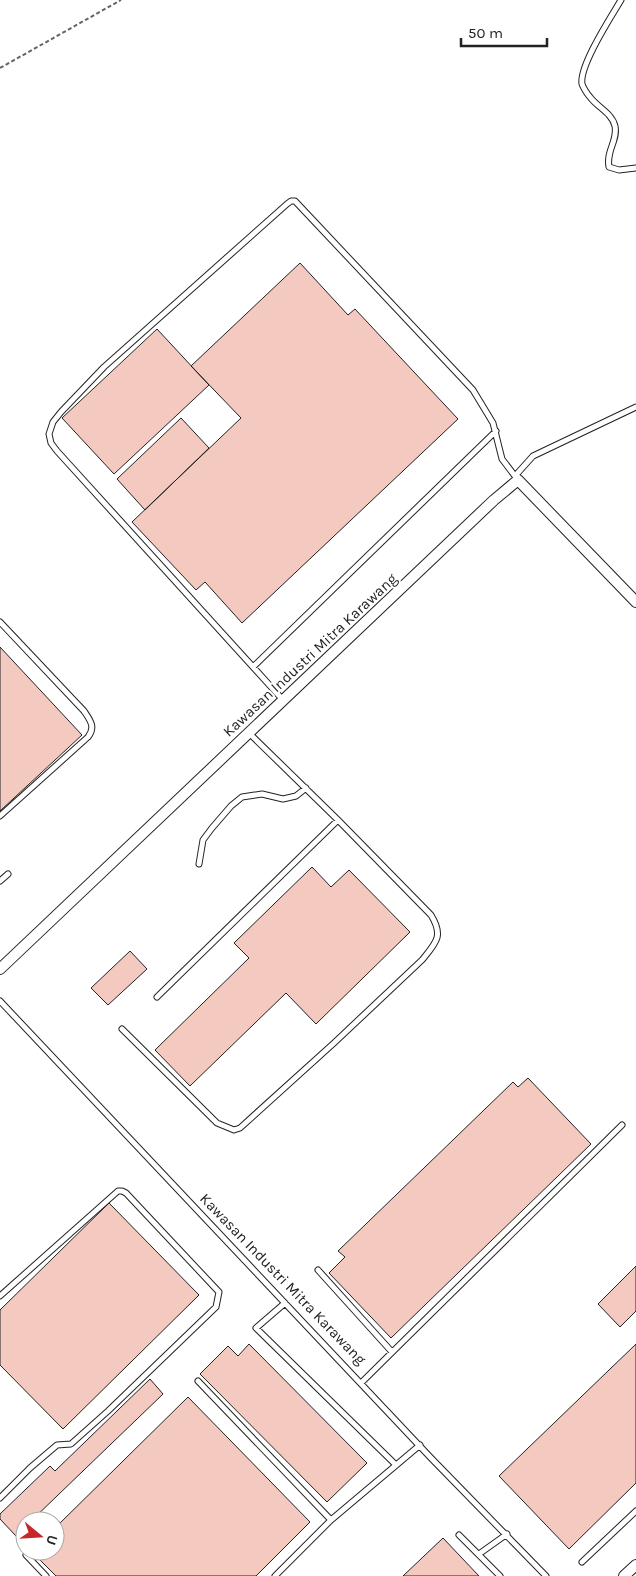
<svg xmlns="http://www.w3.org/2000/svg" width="636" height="1576" font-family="Karla,sans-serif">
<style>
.building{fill:#f3c9c0;stroke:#222}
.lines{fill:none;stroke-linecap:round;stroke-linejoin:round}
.service-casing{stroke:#222;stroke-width:7}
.minor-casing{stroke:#222;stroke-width:12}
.path{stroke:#646464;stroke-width:2;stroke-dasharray:4 2.5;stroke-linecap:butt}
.service{stroke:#fff;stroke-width:5}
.minor{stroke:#fff;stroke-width:10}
.labels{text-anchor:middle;stroke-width:4;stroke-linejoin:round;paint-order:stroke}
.street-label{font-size:15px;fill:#222;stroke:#fff}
</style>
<rect width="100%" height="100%" fill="#fff"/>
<path class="building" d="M300,263L348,315L355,309L458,419L242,623L205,582L196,590L132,522L241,418L191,366Z
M157,329L209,385L114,474L62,418Z
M181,418L209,448L145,510L117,479Z
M0,647L82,735L0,811Z
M312,867L331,887L349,870L410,932L316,1024L286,993L190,1086L155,1050L249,958L234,943Z
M130,951L147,969L108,1005L91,988Z
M528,1078L591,1144L391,1338L329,1273L345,1257L338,1251L513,1082L518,1087Z
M109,1203L199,1295L63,1429L0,1365V1310Z
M636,1266V1311L620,1327L598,1304Z
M249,1344L367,1463L327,1502L200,1374L228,1346L238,1356Z
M636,1344V1483L569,1549L499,1476Z
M150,1379L163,1394L31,1521H25V1527L16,1536L0,1519V1514L50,1466L55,1471Z
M188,1397L310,1522L256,1576H56L31,1551H55V1528Z
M443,1538L479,1576H403Z"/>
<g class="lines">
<g class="service-casing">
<path id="service" d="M621,0C611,17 579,66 582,84C583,87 587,94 590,97C597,107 612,113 615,126C618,141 606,150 609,167L619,170L636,168
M515,476L533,456L636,407
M0,622L84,711C90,720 96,727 88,737L0,816
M253,667L496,431
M283,700L57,451L51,443L49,434L53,422L61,412L104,367L287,204L291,201H295L473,390L493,423L502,459L518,480
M199,864L203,840L212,828L231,806L242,797L262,794L283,799L296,796L306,788
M0,881L8,874
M157,997L338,820
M0,1001L431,1458L546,1576
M122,1029L217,1123L234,1130L240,1128L334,1043L422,960C436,943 444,936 431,915L338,820L249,733
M318,1270L392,1352
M0,1296L118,1191H122L126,1193L219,1292L216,1307L108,1411L71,1444L57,1445L30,1468L0,1498
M285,1303L256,1328L396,1465
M198,1381L331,1520
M361,1383L622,1125
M459,1535L500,1576
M479,1554L507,1534
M26,1555L46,1576
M582,1562L636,1511
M275,1576L331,1520L420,1445"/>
</g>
<g class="minor-casing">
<path id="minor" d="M0,969L494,500L518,480L636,602
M624,1576L636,1565"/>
</g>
<path class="path" d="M0,68L121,0"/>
<use href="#service" class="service"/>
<use href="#minor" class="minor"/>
</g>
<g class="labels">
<g class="street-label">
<text transform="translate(310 655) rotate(-43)" y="5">Kawasan Industri Mitra Karawang</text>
<text transform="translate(283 1279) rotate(46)" y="5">Kawasan Industri Mitra Karawang</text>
</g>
</g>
<g transform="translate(40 1536) rotate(108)"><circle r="24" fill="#ffffff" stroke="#a7a7a7"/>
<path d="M0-4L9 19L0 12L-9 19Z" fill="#c62828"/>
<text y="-8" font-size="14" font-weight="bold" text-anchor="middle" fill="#222222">U</text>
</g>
<path d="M461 38v8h86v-8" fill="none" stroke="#222222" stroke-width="2.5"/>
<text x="468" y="38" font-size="15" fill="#222222" stroke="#ffffff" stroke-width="4" paint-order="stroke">50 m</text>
</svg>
